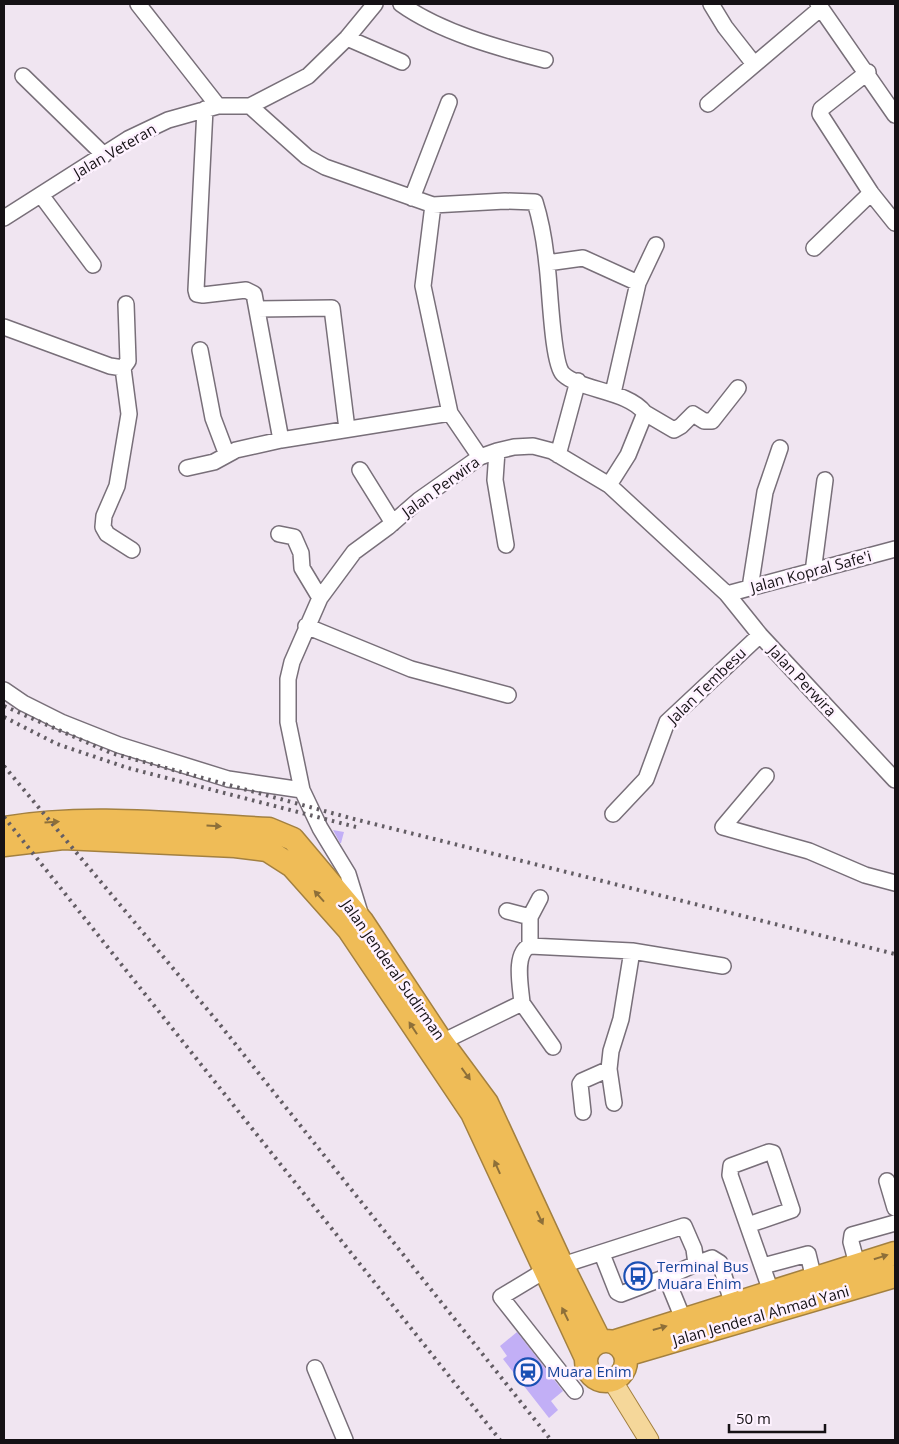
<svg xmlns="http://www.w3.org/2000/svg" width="899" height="1444" font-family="'Open Sans',sans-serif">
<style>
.building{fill:#c2aff6}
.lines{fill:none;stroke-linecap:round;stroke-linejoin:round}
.minor-casing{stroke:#786f79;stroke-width:18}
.major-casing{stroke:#a38040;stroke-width:21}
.highway-casing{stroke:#a38040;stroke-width:25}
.minor{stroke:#fff;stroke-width:15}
.major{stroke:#f5d79a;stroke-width:19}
.highway{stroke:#efbc57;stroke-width:22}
.rail{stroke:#635d64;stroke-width:4;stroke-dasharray:2.5 5;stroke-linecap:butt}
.oneway{fill:#8d6f39}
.labels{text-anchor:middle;stroke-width:5;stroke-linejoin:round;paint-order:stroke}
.street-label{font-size:15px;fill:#151115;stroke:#fef2ff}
.transit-label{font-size:15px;fill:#164399;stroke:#fef2ff;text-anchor:start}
</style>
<rect width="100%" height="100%" fill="#f0e5f1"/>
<path class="building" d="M333,830L344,832L341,843H340Z
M517,1332L563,1391L551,1401L558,1410L549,1418L503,1359L507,1356L500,1346Z"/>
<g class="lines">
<g class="minor-casing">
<path id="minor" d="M138,4L218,106
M401,4C440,32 498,48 545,60
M711,4L725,27L754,64
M818,4L895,115
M347,38L402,62
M868,72L821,109L820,114L871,193L895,223
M23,76L104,155
M708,104L821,8
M250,106L307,157L325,167L433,205L423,286L450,413L480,457
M205,109L196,290L197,294L203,295L246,290L254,294L281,440
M41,195L93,265
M412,198L449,102
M433,205L505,201L535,202C541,221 545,245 547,265C550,285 552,363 563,374C581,391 627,390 645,413L628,455L609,485
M4,218L128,139L168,120L218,106H250L308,76L347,38L375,4
M814,248L871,193
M547,263L583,258L638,283
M257,309L332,308L347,429
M4,327L110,366L123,368L128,361L126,304
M200,350L213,418L227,455
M123,368L129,414L117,486L104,516L103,527L107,534L132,550
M613,393L638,283L656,245
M645,413L674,430L681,426L693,414L704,421H712L738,388
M497,451L495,480L506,545
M558,455L578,381
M187,468L214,462L236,450L281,440L450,413
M360,470L393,523
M279,534L294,537L301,553L302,568L320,598
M813,572L825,480
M750,588L765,492L780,448
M727,594L895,549
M306,626L411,669L508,695
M4,690L23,703L61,722L119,745L228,779L302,790
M766,776L723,827L809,851L865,875L895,883
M613,814L646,779L667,722L760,635
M507,911L530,917
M360,913L348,874L320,828L302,790L288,722V679L292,662L320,598L354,552L388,527L419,500L480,457L497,451L514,447L533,446L552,451L609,485L727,594L760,635L895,780
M530,946V917L540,898
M522,1003L553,1047
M442,1042L522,1003C521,988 513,953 530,946L632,951L723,966
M614,1103L609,1069L611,1051L621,1019L632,951
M583,1112L580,1084L582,1081L609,1069
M887,1181L895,1208
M748,1225L792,1210L773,1153L769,1152L731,1166L730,1175L774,1300
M602,1254L617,1292L621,1294L666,1277
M696,1264L712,1258L720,1263L733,1305
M857,1264L851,1242L852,1235L895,1223
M763,1266L808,1254L814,1279
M315,1368L345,1440
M575,1391L501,1297L544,1271L684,1226L694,1249L696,1264L666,1277L684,1321"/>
</g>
<g class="major-casing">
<path id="major" d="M612,1380L649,1440"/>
</g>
<g class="highway-casing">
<path id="highway" d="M4,828C90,813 182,825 269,829L293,839L362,921L442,1042L487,1103L562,1265L600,1341
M4,845L63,838L235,846L267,850L292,866L349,930L472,1113L586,1358
M586 1361a20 20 0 1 1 40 0a20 20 0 1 1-40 0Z
M613,1342L895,1253
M626,1355L895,1276"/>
</g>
<use href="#minor" class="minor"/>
<use href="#major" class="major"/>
<use href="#highway" class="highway"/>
<path class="rail" d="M4,706L111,753L354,819L895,954
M4,717L57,744L128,768L356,827
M4,766L217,1021L551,1440
M4,817L500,1440"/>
</g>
<defs><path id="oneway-solid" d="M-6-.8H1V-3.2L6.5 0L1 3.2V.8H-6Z" transform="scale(1.25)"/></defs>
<g class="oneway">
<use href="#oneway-solid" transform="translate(52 822) rotate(-3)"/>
<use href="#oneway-solid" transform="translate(214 826) rotate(3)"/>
<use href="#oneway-solid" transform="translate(319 896) rotate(-132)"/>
<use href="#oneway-solid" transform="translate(413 1028) rotate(-123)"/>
<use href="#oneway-solid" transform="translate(466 1074) rotate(54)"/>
<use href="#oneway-solid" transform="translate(497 1167) rotate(-114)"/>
<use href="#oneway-solid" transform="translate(540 1218) rotate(65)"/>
<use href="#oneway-solid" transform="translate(881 1257) rotate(-17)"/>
<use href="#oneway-solid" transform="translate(565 1314) rotate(-116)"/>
<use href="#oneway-solid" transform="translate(660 1328) rotate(-16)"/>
</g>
<defs>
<g id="bus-ring" transform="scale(1.4375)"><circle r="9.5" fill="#fef2ff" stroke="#1a4fb4" stroke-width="1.5"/><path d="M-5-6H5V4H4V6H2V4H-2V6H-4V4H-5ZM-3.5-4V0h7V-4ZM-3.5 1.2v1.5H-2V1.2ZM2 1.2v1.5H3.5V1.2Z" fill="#1a4fb4"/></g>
<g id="station-ring" transform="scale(1.4375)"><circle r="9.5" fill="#fef2ff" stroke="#1a4fb4" stroke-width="1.5"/><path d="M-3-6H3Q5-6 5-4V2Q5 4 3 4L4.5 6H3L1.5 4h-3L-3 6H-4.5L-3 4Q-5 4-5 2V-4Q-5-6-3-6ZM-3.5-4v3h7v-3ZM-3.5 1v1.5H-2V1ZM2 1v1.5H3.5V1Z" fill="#1a4fb4"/></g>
</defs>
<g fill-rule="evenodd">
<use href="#bus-ring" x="638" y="1276"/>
<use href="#station-ring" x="528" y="1372"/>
</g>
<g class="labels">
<g class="street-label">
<text transform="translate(115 151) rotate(-30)" y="5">Jalan Veteran</text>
<text transform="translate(441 487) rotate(-36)" y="5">Jalan Perwira</text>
<text transform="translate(811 572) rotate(-15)" y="5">Jalan Kopral Safe'i</text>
<text transform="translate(802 681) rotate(47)" y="5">Jalan Perwira</text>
<text transform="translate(707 686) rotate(-44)" y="5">Jalan Tembesu</text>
<text transform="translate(393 970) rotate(55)" y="5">Jalan Jenderal Sudirman</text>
<text transform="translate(761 1316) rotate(-16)" y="5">Jalan Jenderal Ahmad Yani</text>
</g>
<g class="transit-label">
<text x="657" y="1272">Terminal Bus<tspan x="657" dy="17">Muara Enim</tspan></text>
<text x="547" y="1377">Muara Enim</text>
</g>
</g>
<rect width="899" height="1444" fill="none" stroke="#151115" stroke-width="10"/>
<path d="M729 1424v8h96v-8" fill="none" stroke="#151115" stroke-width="2.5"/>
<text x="736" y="1424" font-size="15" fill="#151115" stroke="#fef2ff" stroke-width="4" paint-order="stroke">50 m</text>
</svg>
